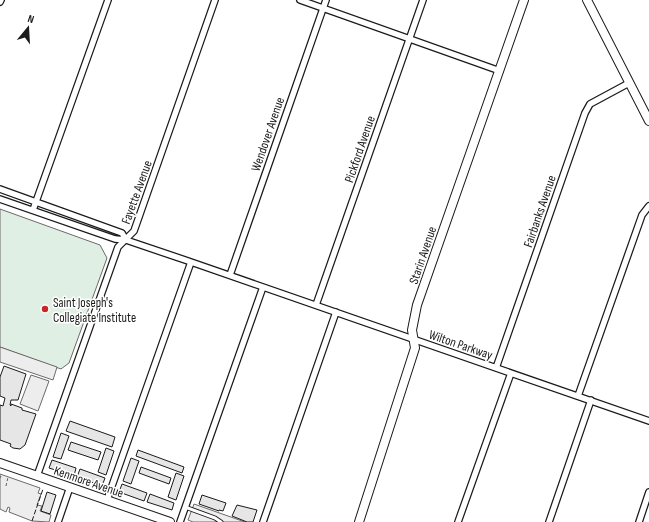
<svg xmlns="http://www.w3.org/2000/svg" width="649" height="522" font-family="'Sofia Sans Condensed',sans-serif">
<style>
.green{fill:#e0efe3;stroke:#6a6a6a}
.parking{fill:#ededed;stroke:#6a6a6a}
.building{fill:#e6e6e6;stroke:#1a1a1a}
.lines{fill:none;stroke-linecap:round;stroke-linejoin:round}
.lane-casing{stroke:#1a1a1a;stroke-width:5}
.street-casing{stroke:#1a1a1a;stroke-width:8}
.secondary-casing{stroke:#1a1a1a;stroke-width:10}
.path{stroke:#5f5f5f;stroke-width:1;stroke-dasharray:3 2;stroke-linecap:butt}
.lane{stroke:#fff;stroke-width:3}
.street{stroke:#fff;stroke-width:5.5}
.secondary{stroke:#fff;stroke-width:8}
.fence{stroke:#1a1a1a;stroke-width:1;stroke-dasharray:5 2;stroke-linecap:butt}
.poi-dot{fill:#c62828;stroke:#fff;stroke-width:1.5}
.labels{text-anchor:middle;stroke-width:3;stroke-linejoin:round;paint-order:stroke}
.street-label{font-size:13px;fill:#1a1a1a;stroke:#fff}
.poi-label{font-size:13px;fill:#1a1a1a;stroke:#fff;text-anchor:start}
</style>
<rect width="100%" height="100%" fill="#fff"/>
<path class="green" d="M0,209L100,245L107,258L69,363L61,369L0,347Z"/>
<path class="parking" d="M0,347L57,367L53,380L0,362Z
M31,375L49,381L38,411L20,404Z
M0,474L40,488L38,493L41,494L37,505L42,506L40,511L51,515L49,522L32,521L9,512L10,508L8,507L6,512L0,509Z
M194,504L245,522H193L188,520Z"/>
<path class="building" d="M4,366L26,374L18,400H11L10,405L11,406V404L22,408V410L36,414L25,445L20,449L13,448L10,446L11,444L0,440V405L3,406L5,398L0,396V377Z
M70,421L115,437L112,447L66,431Z
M61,433L69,436L61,459L53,457Z
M71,442L101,452L98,460L68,450Z
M106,448L114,451L106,475L98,472Z
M138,450L184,467L182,473L136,456Z
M131,458L139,461L131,484L123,481Z
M52,460L76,468L74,476L49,468Z
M141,467L171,478L169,484L139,473Z
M80,469L105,478L102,486L77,477Z
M176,473L184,476L176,500L168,497Z
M122,484L147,493L144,501L119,492Z
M47,492L56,495L50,514L41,511Z
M150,494L174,503L172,510L147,502Z
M202,495L226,503L223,511L219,510V511L199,504Z
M237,505L257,510L253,522H247L232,516Z"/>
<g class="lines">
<g class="lane-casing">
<path id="lane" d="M185,507L215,518L221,522"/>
</g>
<g class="street-casing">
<path id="street" d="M300,0L500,71
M0,2L1,0
M0,189L122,233L126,240
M0,199L115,239L126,240L191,262L649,421
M33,210L108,0
M230,275L326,0
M316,305L423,0
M496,368L585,113L590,104L629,83
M578,396L642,215L649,206
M37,476L118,247L134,231L215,0
M107,500L191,262
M58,522L70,487
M180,522L263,287
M263,522L336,312
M458,522L511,373
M549,522L591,400
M639,522L649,492"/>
</g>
<g class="secondary-casing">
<path id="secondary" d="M587,0L649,121
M0,463L170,522
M359,522L415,348L412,330L417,305L524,0"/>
</g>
<path class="path" d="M0,478L1,476
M6,486L8,477"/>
<use href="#lane" class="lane"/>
<use href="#street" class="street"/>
<use href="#secondary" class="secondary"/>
<path class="fence" d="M32,521L43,489"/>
</g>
<circle class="poi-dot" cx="45" cy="309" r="4"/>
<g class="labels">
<g class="street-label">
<text transform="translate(267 134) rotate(-71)" y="5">Wendover Avenue</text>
<text transform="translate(359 149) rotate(-71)" y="5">Pickford Avenue</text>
<text transform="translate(136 192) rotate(-70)" y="5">Fayette Avenue</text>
<text transform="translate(539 211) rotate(-71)" y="5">Fairbanks Avenue</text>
<text transform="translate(422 255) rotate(-71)" y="5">Starin Avenue</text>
<text transform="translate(461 344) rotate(19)" y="5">Wilton Parkway</text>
<text transform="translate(89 481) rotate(19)" y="5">Kenmore Avenue</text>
</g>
<g class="poi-label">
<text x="53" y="307">Saint Joseph's<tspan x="53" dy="15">Collegiate Institute</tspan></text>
</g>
</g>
<g transform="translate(28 28) rotate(18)" stroke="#ffffff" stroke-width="3" paint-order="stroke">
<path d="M0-3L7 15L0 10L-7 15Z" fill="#1a1a1a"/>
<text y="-6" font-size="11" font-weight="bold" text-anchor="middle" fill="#1a1a1a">N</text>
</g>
</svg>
